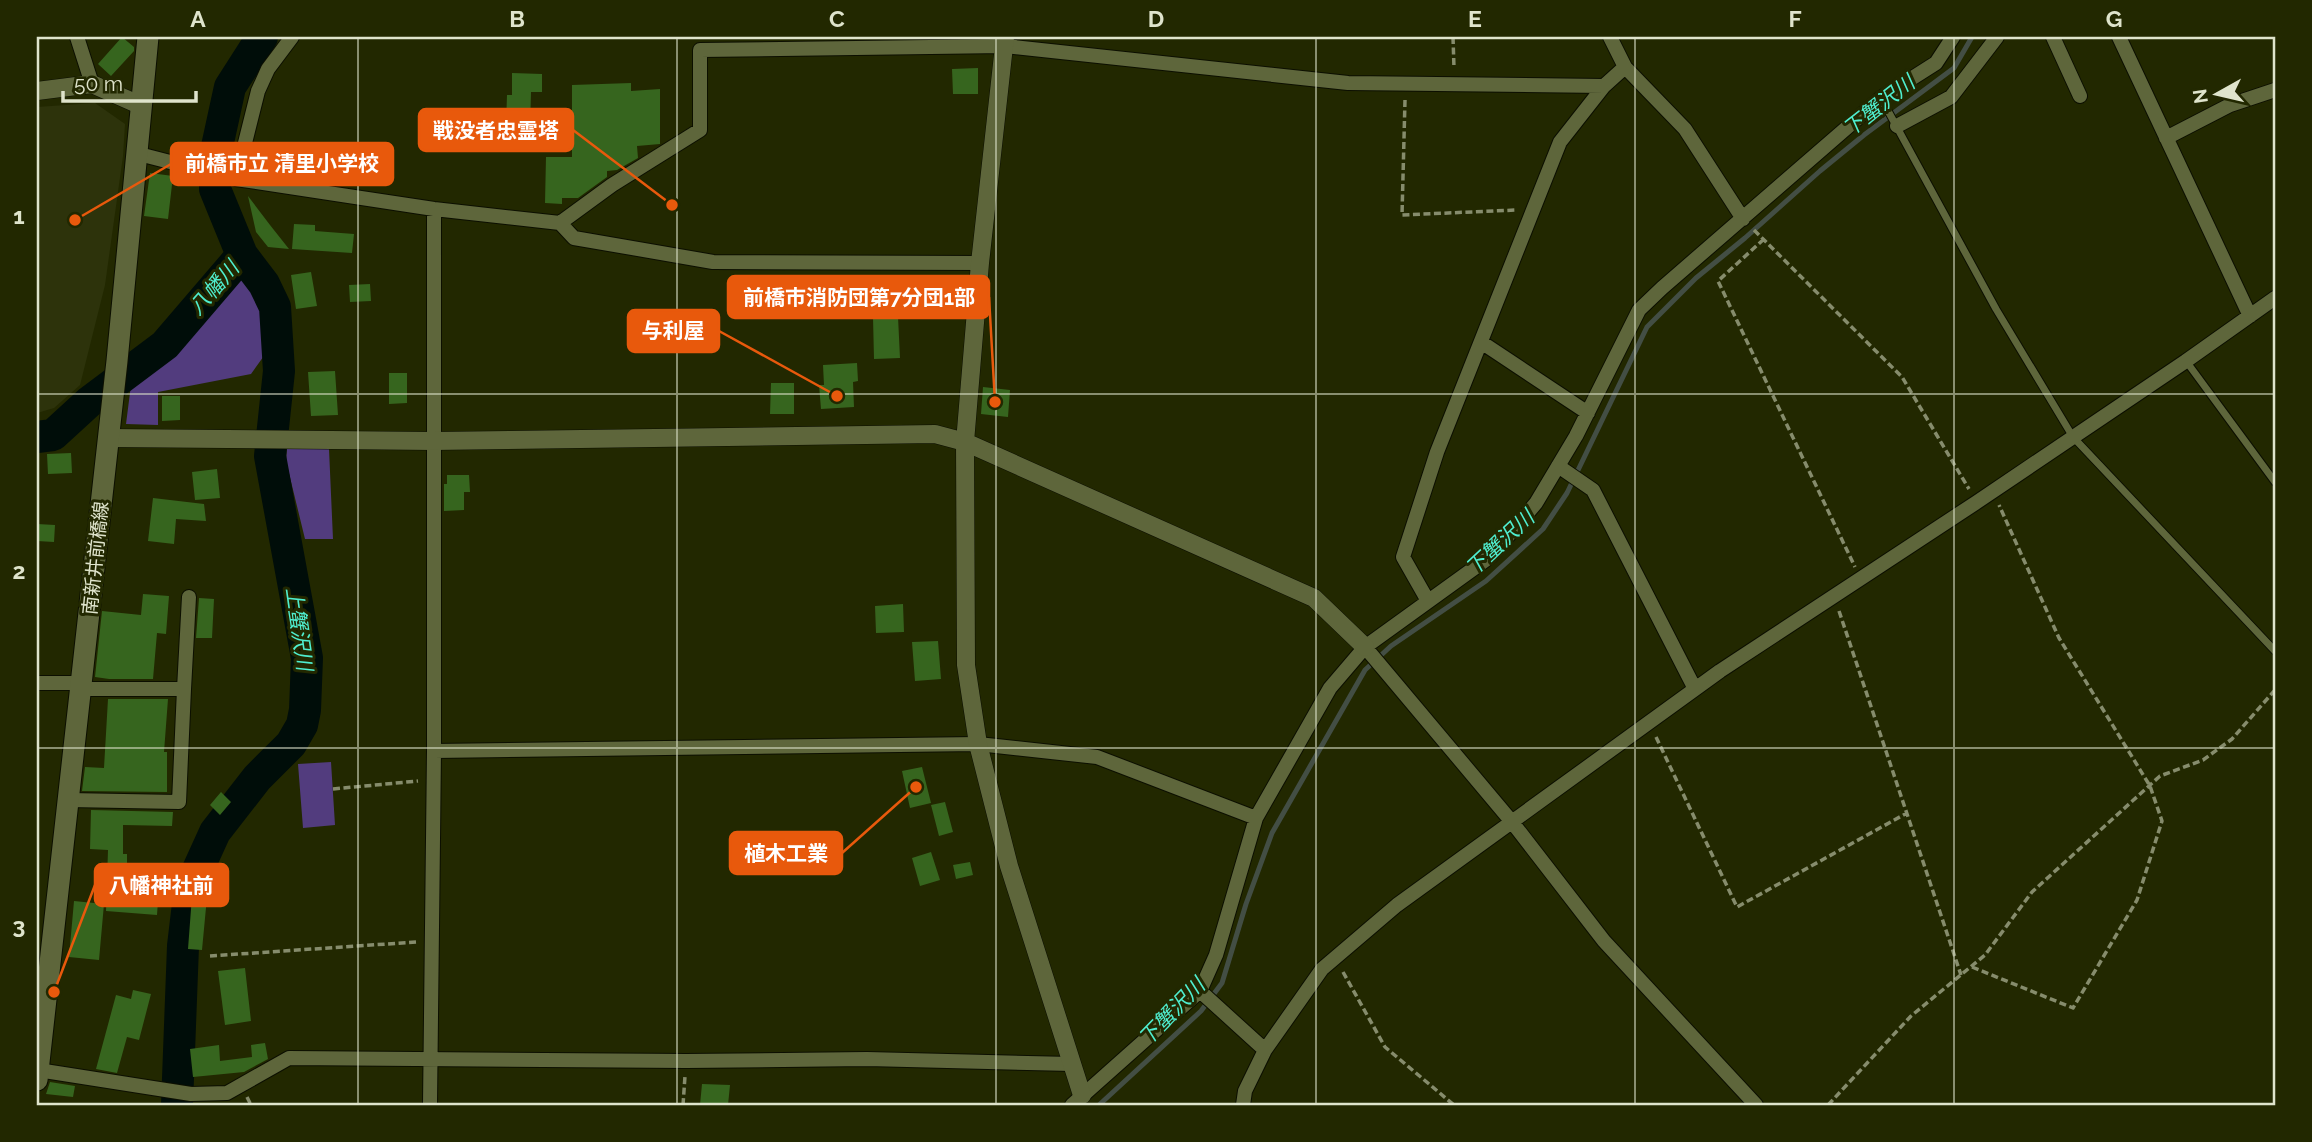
<svg xmlns="http://www.w3.org/2000/svg" width="2312" height="1142" font-family="Raleway,'Noto Sans JP',sans-serif">
<style>
.built{fill:#2d330b}
.green{fill:#523c7e}
.lines{fill:none;stroke-linecap:round;stroke-linejoin:round}
.stream{stroke:#434e44;stroke-width:5}
.river{stroke:#000d09;stroke-width:32}
.building{fill:#36651e}
.service-casing{stroke:#0c0f00;stroke-width:9}
.minor-casing{stroke:#0c0f00;stroke-width:16}
.tertiary-casing{stroke:#0c0f00;stroke-width:19}
.secondary-casing{stroke:#0c0f00;stroke-width:23}
.path{stroke:#868c6c;stroke-width:3.5;stroke-dasharray:7 3.5;stroke-linecap:butt}
.service{stroke:#5e663b;stroke-width:7}
.minor{stroke:#5e663b;stroke-width:14}
.tertiary{stroke:#5e663b;stroke-width:18}
.secondary{stroke:#5e663b;stroke-width:21}
.grid{fill:none;stroke:#dfe4cc;stroke-width:2;stroke-opacity:0.55}
.labels{text-anchor:middle;stroke-width:6;stroke-linejoin:round;paint-order:stroke}
.street-label{font-size:19px;fill:#dfe4cc;stroke:#222800}
.water-label{font-size:21px;font-style:italic;fill:#4feecf;stroke:#222800}
.leader{fill:none;stroke:#e8590c;stroke-width:2.5}
.callout-dot{fill:#e8590c;stroke:#222800;stroke-width:2.5}
.callout{fill:#e8590c;stroke:#e8590c;stroke-width:2.5}
.callout-label{font-size:21px;text-anchor:middle;font-weight:bold;fill:#fff}
.neatline{fill:none;stroke:#dfe4cc;stroke-width:2.5}
.grid-label{font-size:23px;text-anchor:middle;font-weight:bold;fill:#dfe4cc}
</style>
<rect width="100%" height="100%" fill="#222800"/>
<path class="built" d="M95,103L125,124L123,156L105,285L80,385L54,408L37,413V107Z"/>
<path class="green" d="M240,269L263,302L271,346L251,374L158,392V425L126,424L131,385L167,356Z
M287,448L329,449L333,539H305L286,461Z
M331,762L335,825L303,828L298,764Z"/>
<g class="lines">
<path class="stream" d="M1099,1105L1201,1011L1222,983L1246,904L1272,833L1365,670L1391,646L1486,581L1543,529L1567,493L1647,327L1696,278L1745,238L1820,171L1864,135L1954,68L1972,37"/>
<path class="river" d="M37,437L53,435L89,402L165,345L242,255
M177,1105L183,946L190,887L215,832L257,778L291,744L302,725L305,710L307,658L270,456L279,371L275,307L264,284L242,255L215,189V156L230,87L262,37"/>
</g>
<path class="building" d="M122,37L134,47V51L111,76L98,64Z
M978,68V94H953L952,69Z
M512,73L542,74V92H531L530,127L506,126L507,95H512Z
M631,83V91L660,89V144L637,146L638,158L617,170L607,171V177L578,198H562V204L545,203L546,157H572V85Z
M150,173L173,176L168,219L144,216Z
M248,196L270,225L289,249L268,247L256,232Z
M294,224L315,225V231L354,234L352,253L292,249Z
M311,272L317,306L296,309L291,275Z
M872,275H896L900,358L874,359Z
M370,284L371,301L350,302L349,285Z
M857,363L858,381L853,382L854,407L821,409L819,385H824L823,365Z
M335,371L338,415L311,416L308,372Z
M389,373H407V403L389,404Z
M771,383H794V414H770Z
M983,387L1010,390L1008,417L981,414Z
M162,396H180V420L162,421Z
M71,453L72,473L48,474L47,454Z
M217,469L220,498L195,500L192,472Z
M447,475H469L470,492H464V510L444,511V484H447Z
M153,498L204,504L206,521L176,519L174,544L148,541Z
M37,524L55,525L54,542L37,541Z
M143,594L169,596L166,634L157,633L153,679H109L95,677L102,611L141,615Z
M199,598L214,599L212,638H196Z
M903,604L904,632L876,633L875,606Z
M938,641L941,679L915,681L912,642Z
M108,699H168L164,752H167V792L82,791L85,767L104,768Z
M922,767L931,803L910,808L902,771Z
M221,792L231,802L220,815L210,805Z
M945,802L953,832L939,836L931,805Z
M91,810L173,812L172,826L123,825V854H127V885L159,887L157,915L106,911L108,850L90,849Z
M931,852L940,880L920,886L912,858Z
M970,862L973,875L956,879L953,865Z
M192,896L207,897L202,950L188,949Z
M74,901L104,904L99,960L69,957Z
M245,968L251,1021L225,1025L218,971Z
M133,990L151,994L139,1040L127,1037L117,1073L96,1069L116,995L131,999Z
M265,1043L268,1059L244,1072L193,1077L190,1049L219,1045L220,1061L252,1057L251,1045Z
M50,1082L75,1086L73,1097L46,1094Z
M702,1084L730,1085L728,1105H700Z"/>
<g class="lines">
<g class="service-casing">
<path id="service" d="M1881,98L1996,309L2073,437L2275,651
M2186,361L2275,482"/>
</g>
<g class="minor-casing">
<path id="minor" d="M77,37L92,84
M1610,37L1625,67
M2053,37L2080,96
M2119,37L2250,316
M1897,126L1951,97L1997,37
M2166,138L2230,105L2275,90
M139,154L236,179L434,209L560,223L574,238L713,262L980,263
M236,179L258,91L268,69L292,37
M560,223L612,185L700,130V50L1005,46L1348,83L1604,86
M1481,342L1588,413
M1558,466L1593,490L1695,689
M1428,601L1403,557L1437,452L1560,142L1604,86L1625,67L1685,129L1743,219
M1365,647L1512,822L1604,941L1756,1105
M37,683H81
M80,689H184L189,597
M434,751L978,744L1097,757L1256,818
M68,800L179,802L184,689
M1200,991L1265,1050
M38,1070L191,1094L227,1093L289,1058L686,1061L867,1059L1072,1064
M430,1105L434,751V209
M1072,1105L1200,991L1216,955L1256,818L1330,688L1365,647L1491,556L1536,503L1576,436L1639,310L1662,288L1881,98L1936,63L1953,37
M1243,1105L1245,1091L1265,1050L1322,969L1397,905L1720,671L1977,502L2186,361L2275,298"/>
</g>
<g class="tertiary-casing">
<path id="tertiary" d="M1005,37L980,263L965,442L966,665L978,744L1009,866L1082,1095
M37,91L92,84L142,106
M108,438L433,441L935,434L965,442L1314,598L1365,647"/>
</g>
<g class="secondary-casing">
<path id="secondary" d="M37,1080L117,361L148,37"/>
</g>
<path class="path" d="M1453,37L1454,68
M1405,100L1402,215L1516,210
M1754,230L1902,377L1969,489
M1764,239L1718,281L1855,567
M1839,611L1961,975
M1656,737L1737,907L1907,813
M333,789L418,781
M210,956L416,942
M1972,967L2073,1008L2137,900L2162,821L2150,786L2059,638L1999,505
M1343,972L1385,1047L1454,1105
M247,1097L251,1105
M683,1105L685,1076
M1828,1105L1911,1016L1985,955L2032,892L2160,776L2203,760L2232,739L2275,690"/>
<use href="#service" class="service"/>
<use href="#minor" class="minor"/>
<use href="#tertiary" class="tertiary"/>
<use href="#secondary" class="secondary"/>
</g>
<path class="grid" d="M358,37V1105M677,37V1105M996,37V1105M1316,37V1105M1635,37V1105M1954,37V1105M37,394H2275M37,748H2275"/>
<g class="labels">
<g class="street-label">
<text transform="translate(95 558) rotate(-84)" y="7">南新井前橋線</text>
</g>
<g class="water-label">
<text transform="translate(1879 106) rotate(-38)" y="7">下蟹沢川</text>
<text transform="translate(214 288) rotate(-49)" y="7">八幡川</text>
<text transform="translate(1500 543) rotate(-43)" y="7">下蟹沢川</text>
<text transform="translate(299 629) rotate(82)" y="7">上蟹沢川</text>
<text transform="translate(1172 1012) rotate(-46)" y="7">下蟹沢川</text>
</g>
</g>
<path class="leader" d="M672 205L573 130M75 220L171 164M995 402L989 297M837 396L719 331M916 787L842 853M54 992L95 885"/>
<g class="callout-dot">
<circle cx="672" cy="205" r="7"/>
<circle cx="75" cy="220" r="7"/>
<circle cx="995" cy="402" r="7"/>
<circle cx="837" cy="396" r="7"/>
<circle cx="916" cy="787" r="7"/>
<circle cx="54" cy="992" r="7"/>
</g>
<g class="callout">
<rect x="419" y="109" width="154" height="42" rx="7"/>
<rect x="171" y="143" width="222" height="42" rx="7"/>
<rect x="728" y="276" width="261" height="42" rx="7"/>
<rect x="628" y="310" width="91" height="42" rx="7"/>
<rect x="730" y="832" width="112" height="42" rx="7"/>
<rect x="95" y="864" width="133" height="42" rx="7"/>
</g>
<g class="callout-label">
<text x="496" y="138">戦没者忠霊塔</text>
<text x="282" y="171">前橋市立 清里小学校</text>
<text x="859" y="305">前橋市消防団第7分団1部</text>
<text x="673" y="338">与利屋</text>
<text x="786" y="861">植木工業</text>
<text x="161" y="893">八幡神社前</text>
</g>
<rect width="2312" height="1142" fill="none" stroke="#222800" stroke-width="77"/>
<g transform="translate(2217 94) rotate(262)" stroke="#222800" stroke-width="5" paint-order="stroke">
<path d="M0-5L12 26L0 18L-12 26Z" fill="#dfe4cc"/>
<text y="-10" font-size="19" font-weight="bold" text-anchor="middle" fill="#dfe4cc">N</text>
</g>
<path d="M63 91v10h133v-10" fill="none" stroke="#dfe4cc" stroke-width="3.5"/>
<text x="74" y="91" font-size="21" fill="#dfe4cc" stroke="#222800" stroke-width="5" paint-order="stroke">50 m</text>
<rect x="38" y="38" width="2236" height="1066" class="neatline"/>
<g class="grid-label">
<text x="198" y="27">A</text>
<text x="517" y="27">B</text>
<text x="837" y="27">C</text>
<text x="1156" y="27">D</text>
<text x="1475" y="27">E</text>
<text x="1795" y="27">F</text>
<text x="2114" y="27">G</text>
<text x="19" y="224">1</text>
<text x="19" y="579">2</text>
<text x="19" y="934">3</text>
</g>
</svg>
